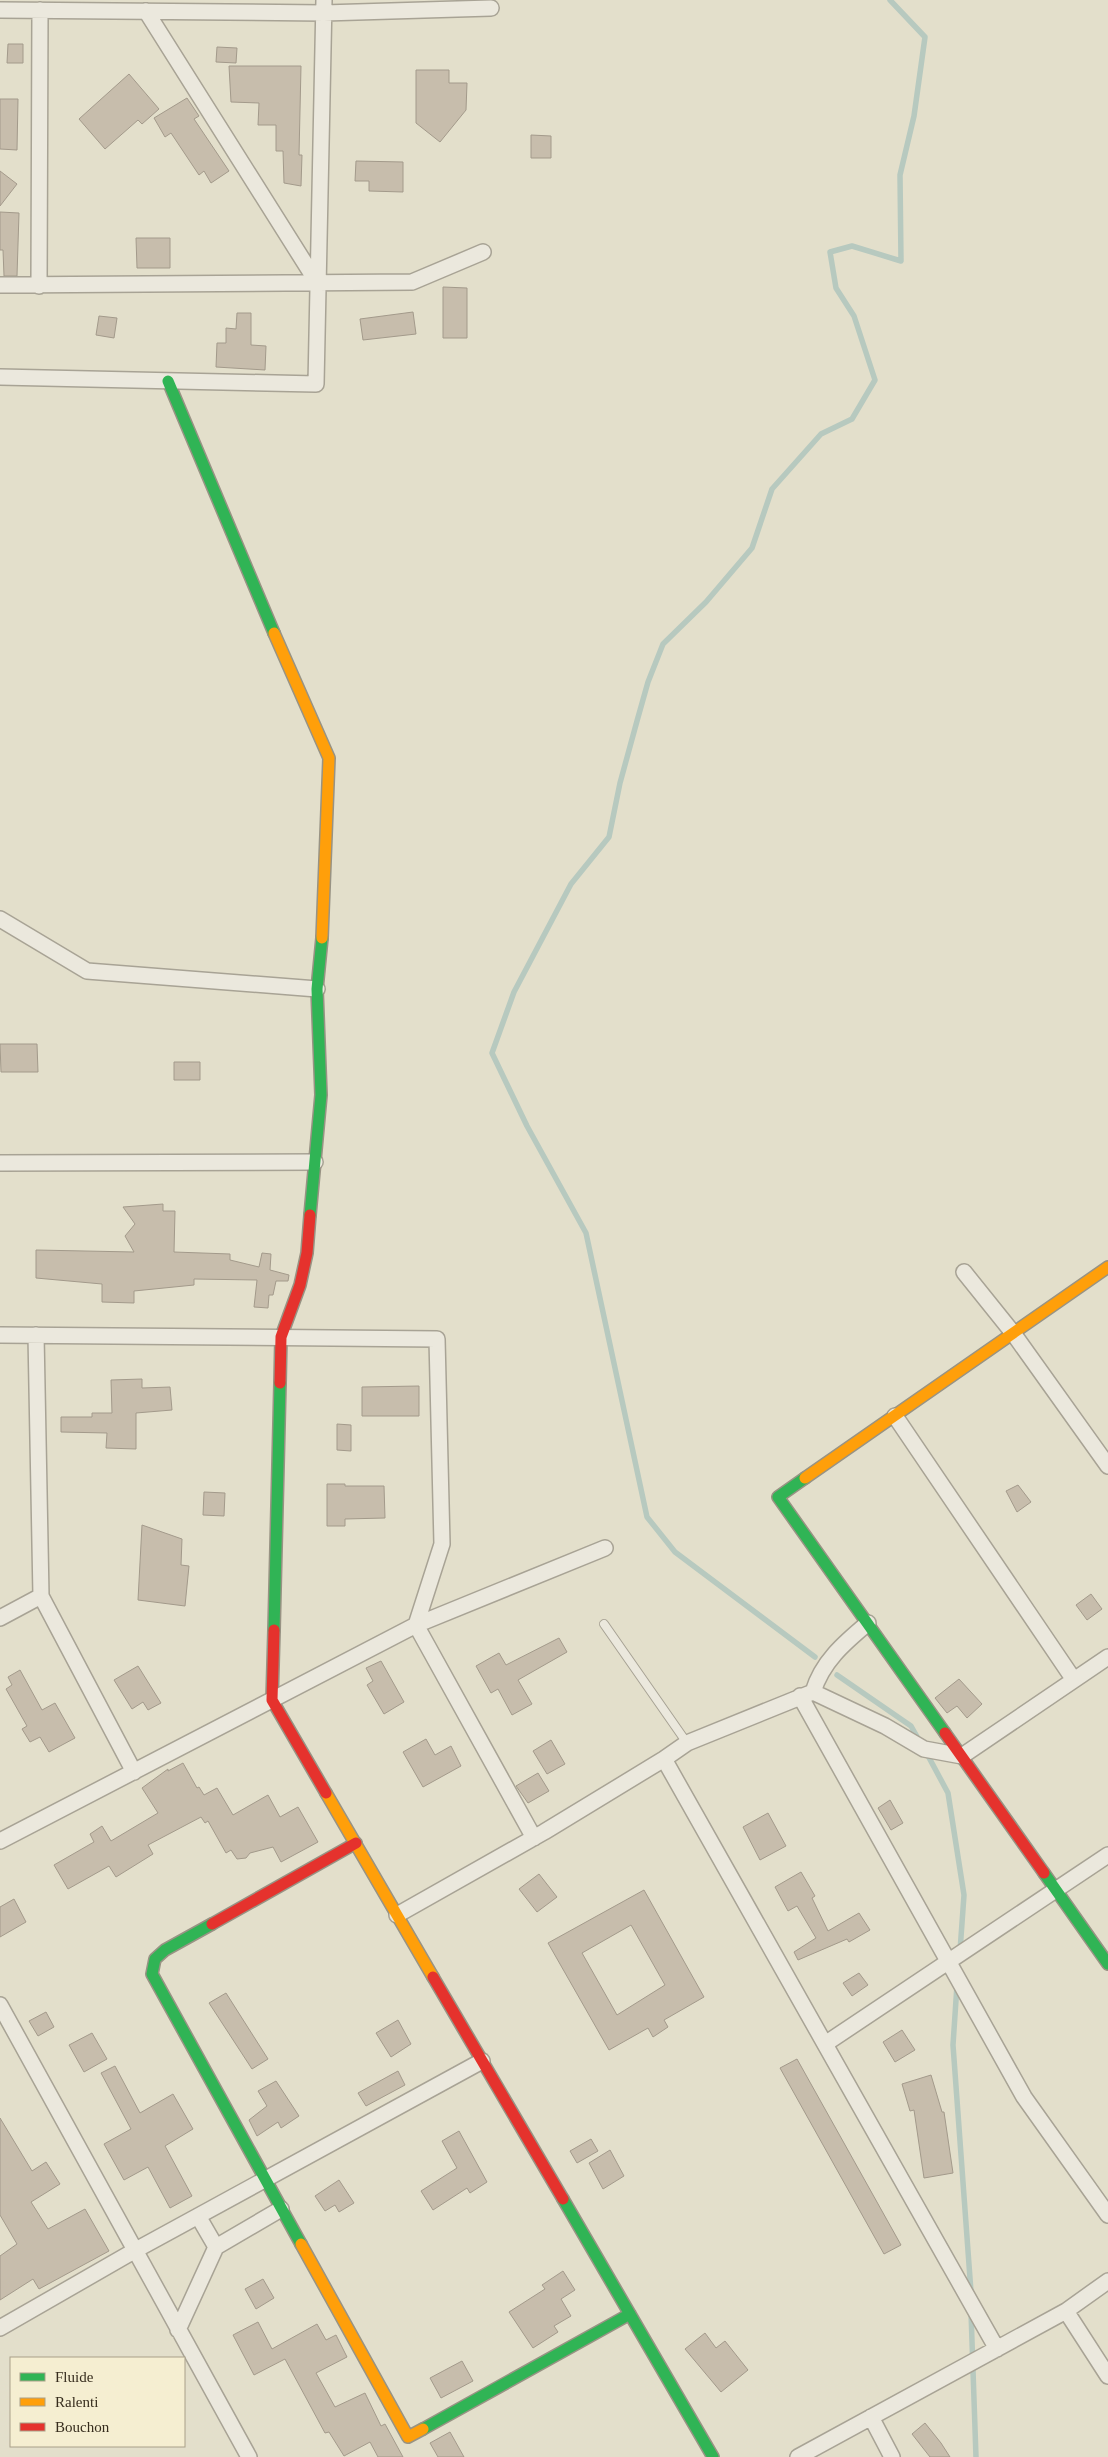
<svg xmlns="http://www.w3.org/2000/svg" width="1108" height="2457" font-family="Georgia,serif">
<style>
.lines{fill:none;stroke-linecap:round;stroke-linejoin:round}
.stream{stroke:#b7c9bf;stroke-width:5.5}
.building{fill:#c7bdac;stroke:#a39a8b;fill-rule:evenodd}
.lane-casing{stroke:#a8a395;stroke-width:10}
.street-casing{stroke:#a8a395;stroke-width:18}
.fast-casing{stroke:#989384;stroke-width:14}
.slow-casing{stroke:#989384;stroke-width:14}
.jam-casing{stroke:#989384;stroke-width:14}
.lane{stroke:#ebe8dd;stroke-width:8}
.street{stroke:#ebe8dd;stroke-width:15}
.fast{stroke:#30b455;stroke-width:11}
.slow{stroke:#ff9f0a;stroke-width:11}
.jam{stroke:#e5322d;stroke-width:11}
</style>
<rect width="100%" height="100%" fill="#e3dfcb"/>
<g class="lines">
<path class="stream" d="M815,1657L675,1552L647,1517L586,1233L527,1126L492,1053L514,992L571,884L609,837L620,783L637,721L648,682L663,644L706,602L752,548L772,489L821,434L852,419L875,380L854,316L836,288L830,252L852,246L901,261L900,175L914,116L925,37L890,0
M837,1675L911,1726L920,1742
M926,1752L948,1793L964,1895L960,1951
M957,1985L953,2045L971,2292
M971,2312L976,2457"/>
</g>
<path class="building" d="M8,44H23V63H7Z
M217,47L237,48L236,63L216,62Z
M229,66H301L299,155H302L301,186L284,183L283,151H276V125H258L259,103L231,102Z
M416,70H449V83H467L466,110L440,142L416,123Z
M129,74L159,109L142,124L138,120L105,149L79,119Z
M187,98L199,116L194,119L229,171L211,183L204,171L199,175L171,133L165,137L154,118Z
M0,99H18L17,150L0,149Z
M531,135L551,136V158H531Z
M356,161L403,162V192L369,191V181H355Z
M0,171L17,184L0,206Z
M0,212L19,213L17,276H4L3,250H0Z
M136,238H170V268H137Z
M443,287L467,288V338H443Z
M413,312L416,334L363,340L360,319Z
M237,313H251V345L266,346L265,370L216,367L217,343H226V328L236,329Z
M99,316L117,318L114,338L96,335Z
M0,1044H37L38,1072H1Z
M174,1062H200V1080H174Z
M163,1204V1211H175L174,1252L230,1254V1260L259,1267L262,1253L271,1254L270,1270L289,1275L288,1281H276L273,1295H269L268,1308L254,1307L257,1280L194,1279V1285L134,1291V1303L102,1302V1284L36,1278V1250L134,1252L125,1236L135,1224L123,1207Z
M142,1379V1388L170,1387L172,1410L136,1413V1449L106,1448L107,1433L61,1432V1417H92V1413H112L111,1380Z
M419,1386V1416H362V1387Z
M337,1424L351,1425V1451L337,1450Z
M327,1484H345V1486H384L385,1518L345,1519V1526H327Z
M1018,1485L1031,1502L1017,1512L1006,1491Z
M204,1492L225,1493L224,1516L203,1515Z
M142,1525L182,1539L181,1565L189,1566L185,1606L138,1600Z
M1091,1594L1102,1609L1087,1620L1076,1605Z
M559,1638L567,1652L518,1680L532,1704L512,1715L498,1689L491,1693L476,1666L499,1653L506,1665Z
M381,1661L404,1702L384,1714L367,1685L373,1681L366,1668Z
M138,1666L161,1703L148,1710L143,1702L132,1709L114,1680Z
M20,1670L42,1710L55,1703L75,1738L49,1752L40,1737L30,1742L22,1729L27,1726L6,1689L12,1685L8,1677Z
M959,1679L982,1704L967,1718L957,1706L947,1713L935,1698Z
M426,1739L435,1755L451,1746L461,1766L423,1787L403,1752Z
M551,1740L565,1764L547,1774L533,1751Z
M183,1763L197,1788L199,1787L204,1795L217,1788L233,1815L268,1795L280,1817L298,1807L318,1842L281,1862L273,1847L250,1853L246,1858L237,1859L231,1850L226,1853L208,1821L205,1823L201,1817L148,1845L153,1854L116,1877L109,1866L68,1889L54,1865L94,1842L90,1834L102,1826L111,1841L158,1813L142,1788L168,1769V1771Z
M538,1773L549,1791L528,1803L516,1786Z
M890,1800L903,1823L891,1830L878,1808Z
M768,1813L786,1846L760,1860L743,1827Z
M801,1872L815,1896L812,1898L828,1931L859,1913L870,1930L849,1942L847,1939L798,1960L794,1952L816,1938L797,1906L788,1911L775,1887Z
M539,1874L557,1897L537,1912L519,1889Z
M644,1890L704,1997L664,2020L668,2027L653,2037L648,2028L609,2050L548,1943ZM631,1925L665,1985L617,2015L582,1953Z
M14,1899L26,1922L0,1937V1907Z
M859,1973L868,1985L852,1996L843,1983Z
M226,1993L268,2059L252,2069L209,2003Z
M46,2012L54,2027L38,2036L29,2021Z
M398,2020L411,2044L391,2057L376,2033Z
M902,2030L915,2050L895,2062L883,2042Z
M92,2033L107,2059L84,2072L69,2045Z
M797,2059L901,2245L884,2254L780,2068Z
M115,2066L140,2113L173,2094L193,2129L165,2146L192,2196L170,2208L148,2167L124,2180L104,2144L131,2129L101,2073Z
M398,2071L405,2085L366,2106L358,2093Z
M931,2075L942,2112H944L953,2173L924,2178L914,2110L910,2111L902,2084Z
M276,2081L299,2116L281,2128L278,2122L257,2136L249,2120L267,2106L258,2091Z
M0,2118L32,2171L46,2162L60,2184L31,2202L48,2229L85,2209L109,2251L39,2289L33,2279L0,2300V2256L17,2244L0,2215Z
M459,2131L487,2182L470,2193L467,2188L433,2210L421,2191L457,2168L442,2141Z
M591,2139L598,2151L577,2163L570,2151Z
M610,2150L624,2176L603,2189L589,2163Z
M339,2180L354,2203L339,2212L335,2205L325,2211L315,2196Z
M563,2271L575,2290L561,2299L571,2316L554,2326L558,2332L533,2348L509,2312L545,2289L542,2285Z
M263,2279L274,2298L256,2309L245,2289Z
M258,2322L272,2349L317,2324L326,2340L336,2335L347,2357L316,2373L335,2407L365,2393L381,2426L385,2424L403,2457H378L370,2442L344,2456L329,2432L325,2433L285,2359L254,2375L233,2335Z
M705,2333L716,2348L725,2341L748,2370L721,2392L685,2349Z
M462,2361L473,2381L441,2398L430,2378Z
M925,2423L941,2443L950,2457H930L912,2434Z
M450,2432L464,2457H438L430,2443Z"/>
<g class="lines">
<g class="lane-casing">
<path id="lane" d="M604,1624L687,1743"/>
</g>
<g class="street-casing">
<path id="street" d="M0,10L324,13L491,8
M146,11L318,284
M0,285L412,282L483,252
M39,286L40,10
M0,377L316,384L324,0
M0,919L87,971L317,989
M0,1163L315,1162
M964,1272L1013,1333L1108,1466
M0,1335L437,1339L442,1544L416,1625L534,1838
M895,1416L1074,1680
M41,1596L134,1772
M0,1618L41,1596L36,1335
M813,1692C822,1662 844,1643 868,1623
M800,1696L1024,2097L1108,2215
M664,1759L997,2349
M0,1841L416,1625L605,1548
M397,1915L544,1832L664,1759L687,1743L813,1692L885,1726L924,1749L962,1756L1108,1657
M0,2005L249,2457
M825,2044L1108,1855
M198,2216L216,2247
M1066,2311L1108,2376
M0,2328L134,2251L482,2061
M178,2330L216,2247L281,2209
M871,2417L892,2457
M798,2457L1066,2311L1108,2281"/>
</g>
<g class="fast-casing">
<path id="fast" d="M168,381L274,633
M310,1215L321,1095L317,989L322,938
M805,1478L778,1497L945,1733
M274,1630L280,1383
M1044,1873L1108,1964
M212,1924L165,1950L155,1959L152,1974L301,2244
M563,2199L713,2457
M423,2429L630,2314"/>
</g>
<g class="slow-casing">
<path id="slow" d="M274,633L329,758L322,938
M805,1478L1108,1267
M326,1793L433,1977
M301,2244L408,2437L423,2429"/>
</g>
<g class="jam-casing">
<path id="jam" d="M280,1383L281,1337L300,1285L307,1253L310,1215
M274,1630L272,1700L326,1793
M945,1733L1044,1873
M212,1924L356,1843
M433,1977L563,2199"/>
</g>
<use href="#lane" class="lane"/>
<use href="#street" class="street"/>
<use href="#fast" class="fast"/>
<use href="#slow" class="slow"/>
<use href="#jam" class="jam"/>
</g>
<rect x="10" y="2357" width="175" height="90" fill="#f5eed1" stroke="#a9a089"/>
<rect x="20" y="2373" width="25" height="8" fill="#30b455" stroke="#a9a089"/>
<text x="55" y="2382" font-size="15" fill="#362c1d">Fluide</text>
<rect x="20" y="2398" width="25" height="8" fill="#ff9f0a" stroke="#a9a089"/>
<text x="55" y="2407" font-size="15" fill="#362c1d">Ralenti</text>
<rect x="20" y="2423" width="25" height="8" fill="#e5322d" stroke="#a9a089"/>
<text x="55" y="2432" font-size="15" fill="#362c1d">Bouchon</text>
</svg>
